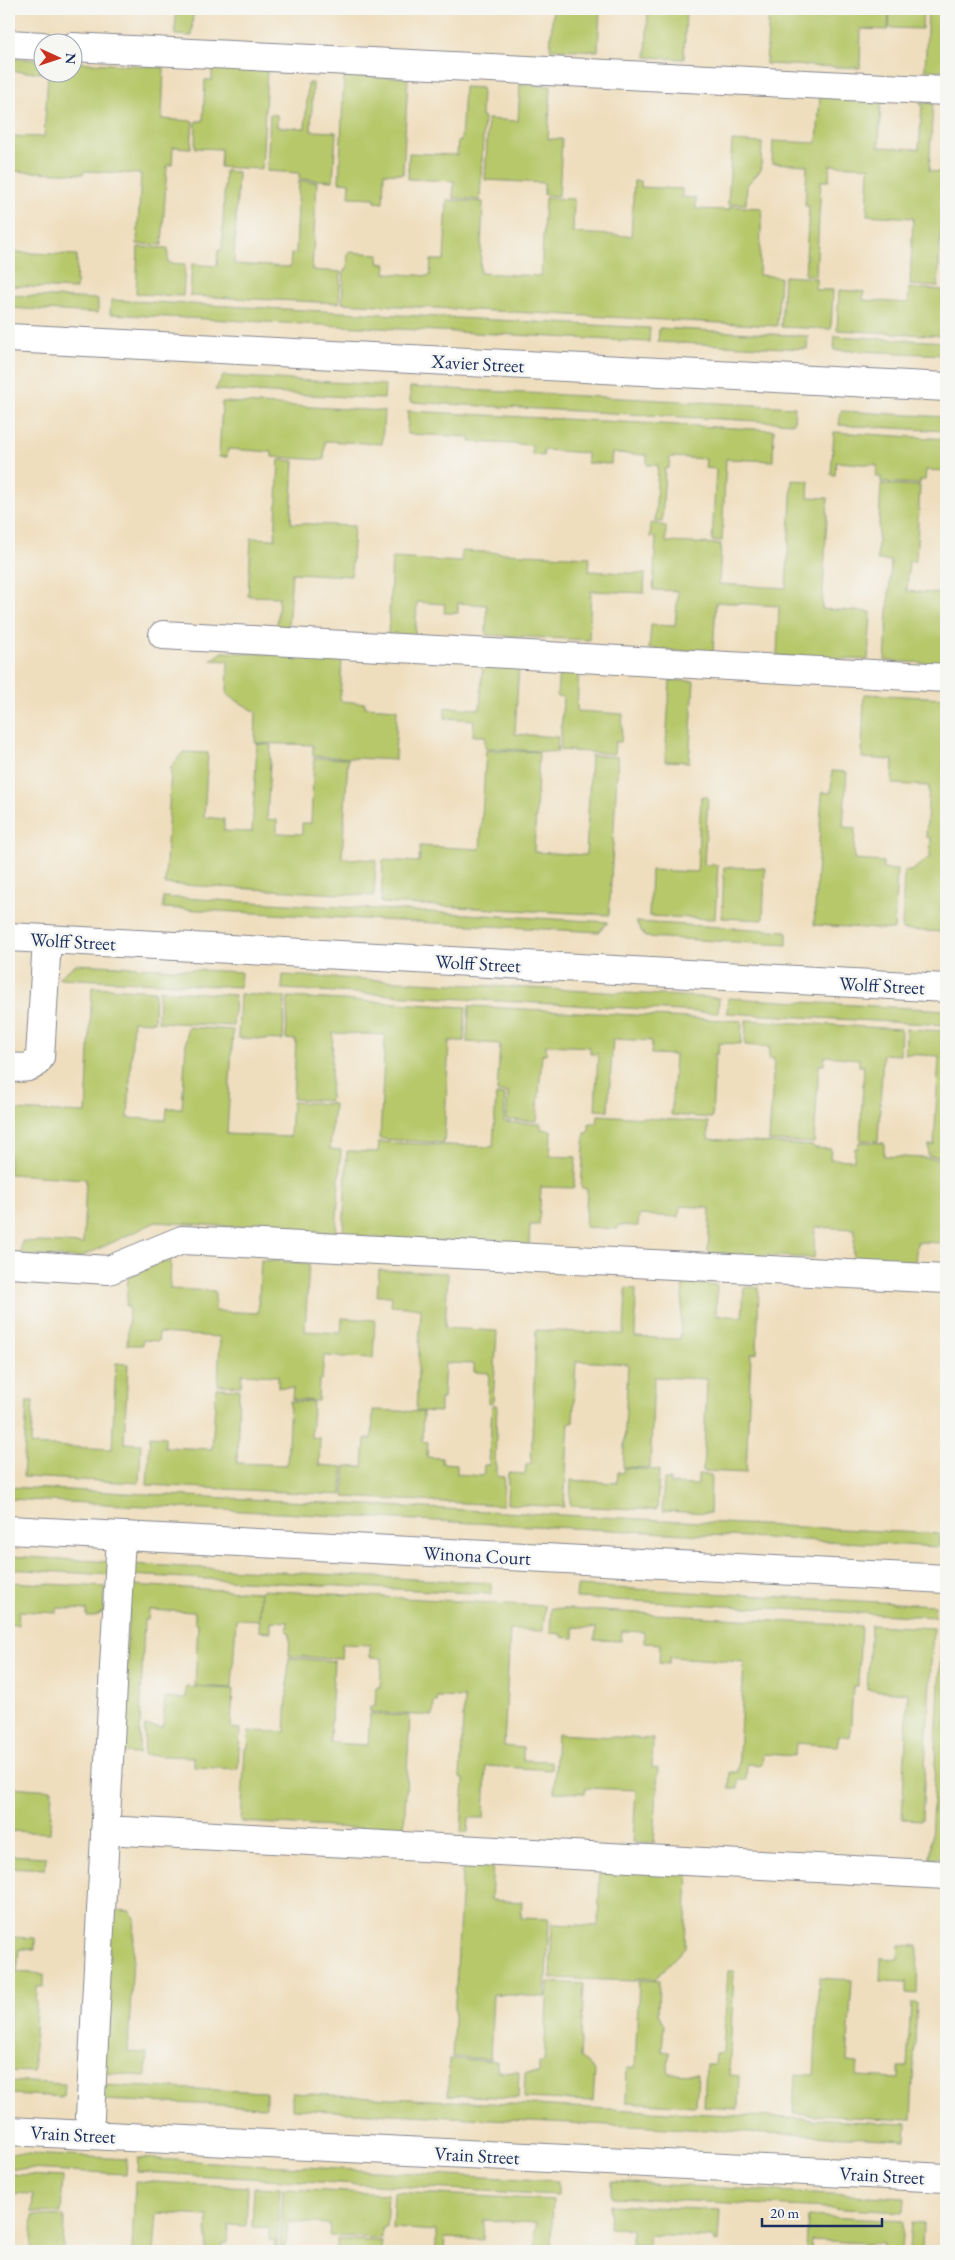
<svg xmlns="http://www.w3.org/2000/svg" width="955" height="2260" font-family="'EB Garamond',serif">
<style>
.green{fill:#b7c86b;stroke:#697c64}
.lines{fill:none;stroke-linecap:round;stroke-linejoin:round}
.minor-casing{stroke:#85868e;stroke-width:30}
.minor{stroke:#fff;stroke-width:28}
.labels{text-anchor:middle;stroke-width:5;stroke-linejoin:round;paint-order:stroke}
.street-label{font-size:19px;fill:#1b2f5e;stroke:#f6f6f2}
</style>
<rect width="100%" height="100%" fill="#f6f6f2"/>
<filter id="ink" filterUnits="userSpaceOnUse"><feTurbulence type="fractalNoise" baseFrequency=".02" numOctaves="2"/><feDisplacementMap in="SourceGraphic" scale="10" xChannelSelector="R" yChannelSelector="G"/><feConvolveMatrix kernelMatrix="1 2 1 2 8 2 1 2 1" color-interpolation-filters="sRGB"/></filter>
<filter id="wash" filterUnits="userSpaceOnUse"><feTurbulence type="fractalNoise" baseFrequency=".0096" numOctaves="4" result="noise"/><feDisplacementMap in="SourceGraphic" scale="20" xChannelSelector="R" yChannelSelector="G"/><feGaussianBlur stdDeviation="1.12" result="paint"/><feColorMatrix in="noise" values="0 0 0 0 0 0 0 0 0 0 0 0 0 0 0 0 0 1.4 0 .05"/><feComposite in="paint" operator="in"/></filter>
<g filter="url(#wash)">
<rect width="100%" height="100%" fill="#efdebd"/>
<path class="green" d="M176,9H193L192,36L175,35Z
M553,9H600L598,51L550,49Z
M648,9H686L684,59L646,57Z
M769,9H889L888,30L861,29L860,68L766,64Z
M890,9H923L922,29L889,28Z
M928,9H946V71L925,70Z
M9,58L42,60L44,73L9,71Z
M73,62L164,67L162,119L193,121L191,148L173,147L172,165H167L162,245L137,244L141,174L84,171L83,174L9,171V136L44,137L48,73L72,72Z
M212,67L267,70L262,169L220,167L221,149L195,148L196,121H203L205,80H212Z
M344,75L408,78L403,174L384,173L383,203L375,202V198L349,197L350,183L339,182Z
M308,83H313L311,131L336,132L333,181L299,179V173L267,171L270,114L277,115V127L305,128Z
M520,84L551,86L548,139H562L559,196L544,195V183L485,180L488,119L518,121Z
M464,87L482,88L481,117L484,118L480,200L453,198L454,181L408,179L409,153L457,155L458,141H461Z
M820,95L885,98V103H881L879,147L919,149L922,105L919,103H933L929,171L940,172L941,159H946V209H942L938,287L910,285L913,218L867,215L869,167L830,165L829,181H821L816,275H805L809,206H805L807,165L772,163L773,141L817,143Z
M732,141L762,143L761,170L747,185L746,204H728Z
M225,171L238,172L234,264L290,267L291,254L296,253L299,181L317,182L312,270L341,272L339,303L190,296L192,264L217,266L218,250H222Z
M634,181H641V187L682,189V197L696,198V209L729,210L730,206L762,208L759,275L780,277L777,326L342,303L344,270H347L348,252L379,254L378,263L386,264L385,273L430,276L431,260H444L447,200L483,202L480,273L541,276L545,198L574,199L573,233L631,236Z
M138,247L168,248V263L185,264L183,296L136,294Z
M9,252L77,255L76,289L9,286Z
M784,276L816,278V290H833L831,329L781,327Z
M909,288L943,290V303H946V336L837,330L839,290L864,292L863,300L908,303Z
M9,295L98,299V313L9,308Z
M111,300L650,328L649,342L110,314Z
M659,328L808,336L807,349L658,342Z
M835,336L946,342V355L834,350Z
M223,376L385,385L384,399L215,390Z
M410,387L795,407L794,423L410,402Z
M222,402L384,411L382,444L325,441L324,460L272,457V452L228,449L227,457H219Z
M408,411L774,430L773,461L726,459L722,541H712L716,469L705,468L706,459L670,457L669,468H665L662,522H655L658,465H647V455L612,453L611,464L587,463V453L544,450L543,456L532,455V445L470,442V437L407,434Z
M841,411L946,417V431L839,425Z
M834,432L946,439V471L926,470L925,480H920V484L881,482V477H876L877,465L836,462L835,475H831Z
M279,460L294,461L291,523L354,526L351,576L292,573L288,627L277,626L279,597L248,596L251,538L275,539Z
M792,480L809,481L808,497L828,498L822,609L871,612L868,660L777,656L779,606L716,602L713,653L649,649L651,625L675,626L678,591L653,590L656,538L650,537L651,523L666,526V542L721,544L719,584L786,588Z
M881,484L920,486L916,561H909L907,591L946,594V664L885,661L891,561L877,560Z
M462,551L590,557L589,571L645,574L644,593L591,591L589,640L486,635L487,605L458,603V613H444L445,604L417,602L415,637L388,636L392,558L461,562Z
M223,652L342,657L340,701L365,703V707L397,709L395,760L313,756V745L255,743L256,712L227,695L228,661L211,660Z
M483,660L519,662L515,734L558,737L557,752L485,748V736H473L474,720L445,718V707L480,709Z
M559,666L579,667L577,711L623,714L621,742H615L614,754L560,750L563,697L557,696Z
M670,680L694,681L689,762L665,761Z
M864,694L946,698V932L902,930L904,871H911L930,857L931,838L926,837L929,786L892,784L893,760L862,758Z
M257,744L271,745L267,819L277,820V833L302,834V823H311L314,758L348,759L342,858L376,860L374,896L165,884L171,767L183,752L208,753L204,817L224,819V831L252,832Z
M486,750L539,752L534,852L586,855L591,755L618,757L609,915L381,903L383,860L419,862L420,846L480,849Z
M832,771L847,772L843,827L855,828L854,860L883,862V869L897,870L894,930L814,925L822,792L831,793Z
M701,796L708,797L704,865H718L715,919L649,916L651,870L697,872Z
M724,867L765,868L763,920L722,918Z
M163,897L608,922L599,932L163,908Z
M636,922L787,931V945L645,937Z
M76,964L241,972L240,987L58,978Z
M283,975L719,998L718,1013L282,989Z
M92,987L155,991L154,1022L133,1021L128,1118L166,1120L167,1108H182L187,1027L233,1030L227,1134L290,1137L292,1102L334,1104L330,1149L341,1150L336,1233L156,1222L79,1258L21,1255L22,1241L83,1244L86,1179L9,1174V1110L86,1113Z
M159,990L235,995L233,1026L158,1022Z
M240,994L285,997L283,1040L238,1038Z
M288,997L466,1007L464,1041H449L444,1143L380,1139L385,1035L333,1033L330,1101L293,1099L296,1040L286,1039Z
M728,998L946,1010V1025L727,1013Z
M469,1006L742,1021L741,1044L719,1043L718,1054H715L712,1118L671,1115L675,1055L651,1054L652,1041L613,1039L608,1111L595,1110L598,1054H590V1047L546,1045V1054H542L537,1121L506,1120L508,1093L497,1092L500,1044L467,1042Z
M746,1020L901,1029L900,1055L883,1054L878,1141L860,1140L864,1066H859V1059L825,1056L824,1065H819L814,1143L769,1141L774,1059H769V1047L745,1045Z
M906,1029L946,1031V1157L928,1156L929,1145H934L939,1056L905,1054Z
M496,1095H505L504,1122L541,1124V1129L551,1130L550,1156L576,1157L574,1188L541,1187L539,1225H530L529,1246L343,1236L347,1151L378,1152L379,1142L493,1147Z
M598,1115L708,1122V1139L813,1146L814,1148L831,1149L830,1159L854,1160L855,1148H858L859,1142L884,1143V1156L946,1159V1243L917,1242L915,1262L853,1259L855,1229L815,1227L814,1258L708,1253L710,1208L680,1206L679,1217L639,1215L638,1226L618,1225V1229L585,1227L587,1189L581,1188L585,1133L589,1132V1123H597Z
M171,1258L170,1289L215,1291V1311L258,1313L261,1260L309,1263L305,1331L341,1333L342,1318L375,1320L373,1358L324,1356L322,1379L319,1380L318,1401L292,1399L293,1388L278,1387V1376L242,1374L241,1386L218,1385L220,1337L159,1333L158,1341L143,1340L142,1345H127L129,1307H126L128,1277Z
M379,1270L448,1273L445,1328L497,1331L493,1403L488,1402L489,1373L474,1372V1364L445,1363L443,1399H440V1412L416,1411L421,1308L391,1306L392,1296H377Z
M683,1283L717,1285L716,1315L742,1317L744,1287H759L757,1353L751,1354L746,1473L703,1471L707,1379L654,1377L650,1468L623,1467L628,1364L576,1361L573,1423H569L564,1507L507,1504L508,1473L525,1474L526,1465L531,1464L536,1330L624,1334L626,1288L636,1289L635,1337L680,1339Z
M116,1363L128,1364L124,1443L141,1444L139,1483L23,1477L27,1401H33L31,1445L112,1449Z
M216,1388L239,1389L237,1463L287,1465L290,1401L313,1402L311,1437L320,1438L319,1465L343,1467L342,1495L147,1485L150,1436L165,1437V1447L212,1449Z
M492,1405H497L495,1465H497V1476L504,1477L503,1505L344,1497L345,1466L363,1467L365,1439H372L373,1410L423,1412L422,1441L428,1442L427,1457L442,1458V1463L457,1464V1474L483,1476L484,1465H489Z
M624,1468L659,1470L657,1510L570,1506L571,1480L617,1483L618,1472L623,1473Z
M698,1474L711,1475L710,1513L662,1511L664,1480H670V1484L698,1485Z
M9,1487L939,1534V1547L9,1499Z
M9,1556L112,1562L111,1575L9,1569Z
M129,1564L491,1583V1594L129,1575Z
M9,1582L105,1587L103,1612L95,1617H87V1610L57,1608V1613L19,1611L18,1625L9,1624Z
M130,1585L260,1592L259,1620L236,1619L232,1688L195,1686L198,1623H195V1612L149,1610L148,1620H144L139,1754L121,1753Z
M577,1586L935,1605L934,1617L576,1598Z
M261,1590L545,1606L543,1631L510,1630L504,1746L523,1748V1760L551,1761V1770L486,1766L484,1818H469L468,1832H461L464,1779L460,1778L464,1698L438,1697L437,1702H434L433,1716L370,1712V1706H375L376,1687H380L382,1658L370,1657V1645L342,1644L341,1659L289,1656L290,1633L287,1632L288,1622L271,1621V1632L259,1631Z
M551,1608L861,1626L858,1686H853L850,1737L839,1735L837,1746L796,1743L795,1756L763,1754L762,1765L747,1764L746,1780H738V1789H729L730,1772H738L744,1662L670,1657L669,1664L659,1663L660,1644L644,1643V1632L622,1631L621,1641L595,1640L596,1628L574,1627V1638L562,1637V1634L550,1633Z
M871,1625L933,1628L922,1820L902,1819L908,1693L867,1690Z
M942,1628L946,1629V1809L944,1858H930Z
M289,1658L334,1661L330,1743L368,1745L370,1714L410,1716L404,1831L241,1822L245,1748H248L249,1731L285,1732Z
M186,1687L233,1689L231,1728L240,1729L238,1769L194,1767V1757L144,1755L145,1726L163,1727L165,1698L186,1699Z
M557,1734L653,1739L652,1767L658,1768L654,1843L633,1842L636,1790L586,1788L585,1793L554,1792Z
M9,1787L52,1790L50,1833L9,1831Z
M9,1855L46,1857L45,1869L9,1867Z
M463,1861L493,1863L491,1900L522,1902L521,1918L549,1919L545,1997L493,1994L490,2059L452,2057Z
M600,1869L688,1873L685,1947L655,1979L637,1978V1981L550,1978L552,1924L598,1926Z
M112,1910L130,1911L135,1918L128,2052L147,2053L146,2076L103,2073Z
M9,1937L35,1938V1949H19L17,1972L44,1974V1987H37L33,2072L9,2071L10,2002H9Z
M899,1945L918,1946L917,1994L907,1993V1982L880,1981L881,1958L898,1959Z
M728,1971H734L729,2075L739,2076L738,2109L704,2107L706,2065H714L715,2053L723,2052Z
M819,1978L852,1980L847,2062L858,2063L857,2076L899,2078V2067H907L911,2003H917L911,2120L793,2114L795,2074L814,2075Z
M639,1980L659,1981L658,2013L664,2025L662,2050L669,2051L668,2073L698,2074L696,2106L626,2102L627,2068H635Z
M548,1982L584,1984L580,2057L595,2071L593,2101L524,2098L525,2073H539V2062H544Z
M449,2059L497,2061V2071L519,2072L518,2098L448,2095Z
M9,2081L65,2084L64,2097L9,2094Z
M100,2085L266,2092V2107L100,2100Z
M292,2093L907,2124L906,2140L292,2109Z
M9,2153L127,2159L126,2174L9,2168Z
M138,2158L558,2181V2195L137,2172Z
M9,2174L63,2177L61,2213L32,2212L33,2194L9,2193Z
M135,2181L248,2187L246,2226L229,2225L228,2243H222V2251H206L208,2216L157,2213L154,2251H132Z
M611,2182L905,2198L904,2212L611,2197Z
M254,2187L280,2188L277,2251H274L275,2240H269V2228L252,2227Z
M283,2189L388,2194L386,2228H382V2238L329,2236L330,2224L288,2222L286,2247H283V2251H280Z
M394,2192L553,2200L551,2251H535L536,2223L484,2220L483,2240L445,2238L444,2251H436V2231L392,2228Z
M610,2205L720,2210L718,2242L713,2241V2238L649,2235L648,2245L632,2244V2229L609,2228Z
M33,2215L64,2216L63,2251H31Z
M808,2216L903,2221L901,2251H882L883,2244L812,2240L811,2251H806Z
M911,2222L923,2223L922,2251H909Z
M337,2239L382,2241L381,2251H337Z"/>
</g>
<g filter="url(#ink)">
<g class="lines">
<g class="minor-casing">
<path id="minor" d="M9,44L42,46
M72,47L946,91
M9,338L946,387
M163,635L946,678
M9,937L946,988
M9,1067C21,1068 34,1070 40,1057L47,940
M9,1264L109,1270L182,1240L946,1279
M9,1530L946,1579
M105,1830L946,1875
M9,2131L946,2178
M89,2135L121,1536"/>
</g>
<use href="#minor" class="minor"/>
</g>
</g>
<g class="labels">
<g class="street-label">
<text transform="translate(478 363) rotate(3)" y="7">Xavier Street</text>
<text transform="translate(73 941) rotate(3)" y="7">Wolff Street</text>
<text transform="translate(478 963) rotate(3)" y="7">Wolff Street</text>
<text transform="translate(882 985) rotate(3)" y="7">Wolff Street</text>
<text transform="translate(477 1555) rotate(3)" y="7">Winona Court</text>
<text transform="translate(73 2134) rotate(3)" y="7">Vrain Street</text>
<text transform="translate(477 2155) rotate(3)" y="7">Vrain Street</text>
<text transform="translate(882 2175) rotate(3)" y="7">Vrain Street</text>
</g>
</g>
<rect width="955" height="2260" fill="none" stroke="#f6f6f2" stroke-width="30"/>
<g transform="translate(58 58) rotate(93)"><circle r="24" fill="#f6f6f2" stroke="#9ea6b7"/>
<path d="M0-4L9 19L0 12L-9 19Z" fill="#c8321e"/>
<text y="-8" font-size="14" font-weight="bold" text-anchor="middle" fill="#1b2f5e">N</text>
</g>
<path d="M762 2218v8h120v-8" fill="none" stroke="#1b2f5e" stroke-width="2.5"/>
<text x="770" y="2218" font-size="15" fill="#1b2f5e" stroke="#f6f6f2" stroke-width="4" paint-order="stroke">20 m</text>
</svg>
